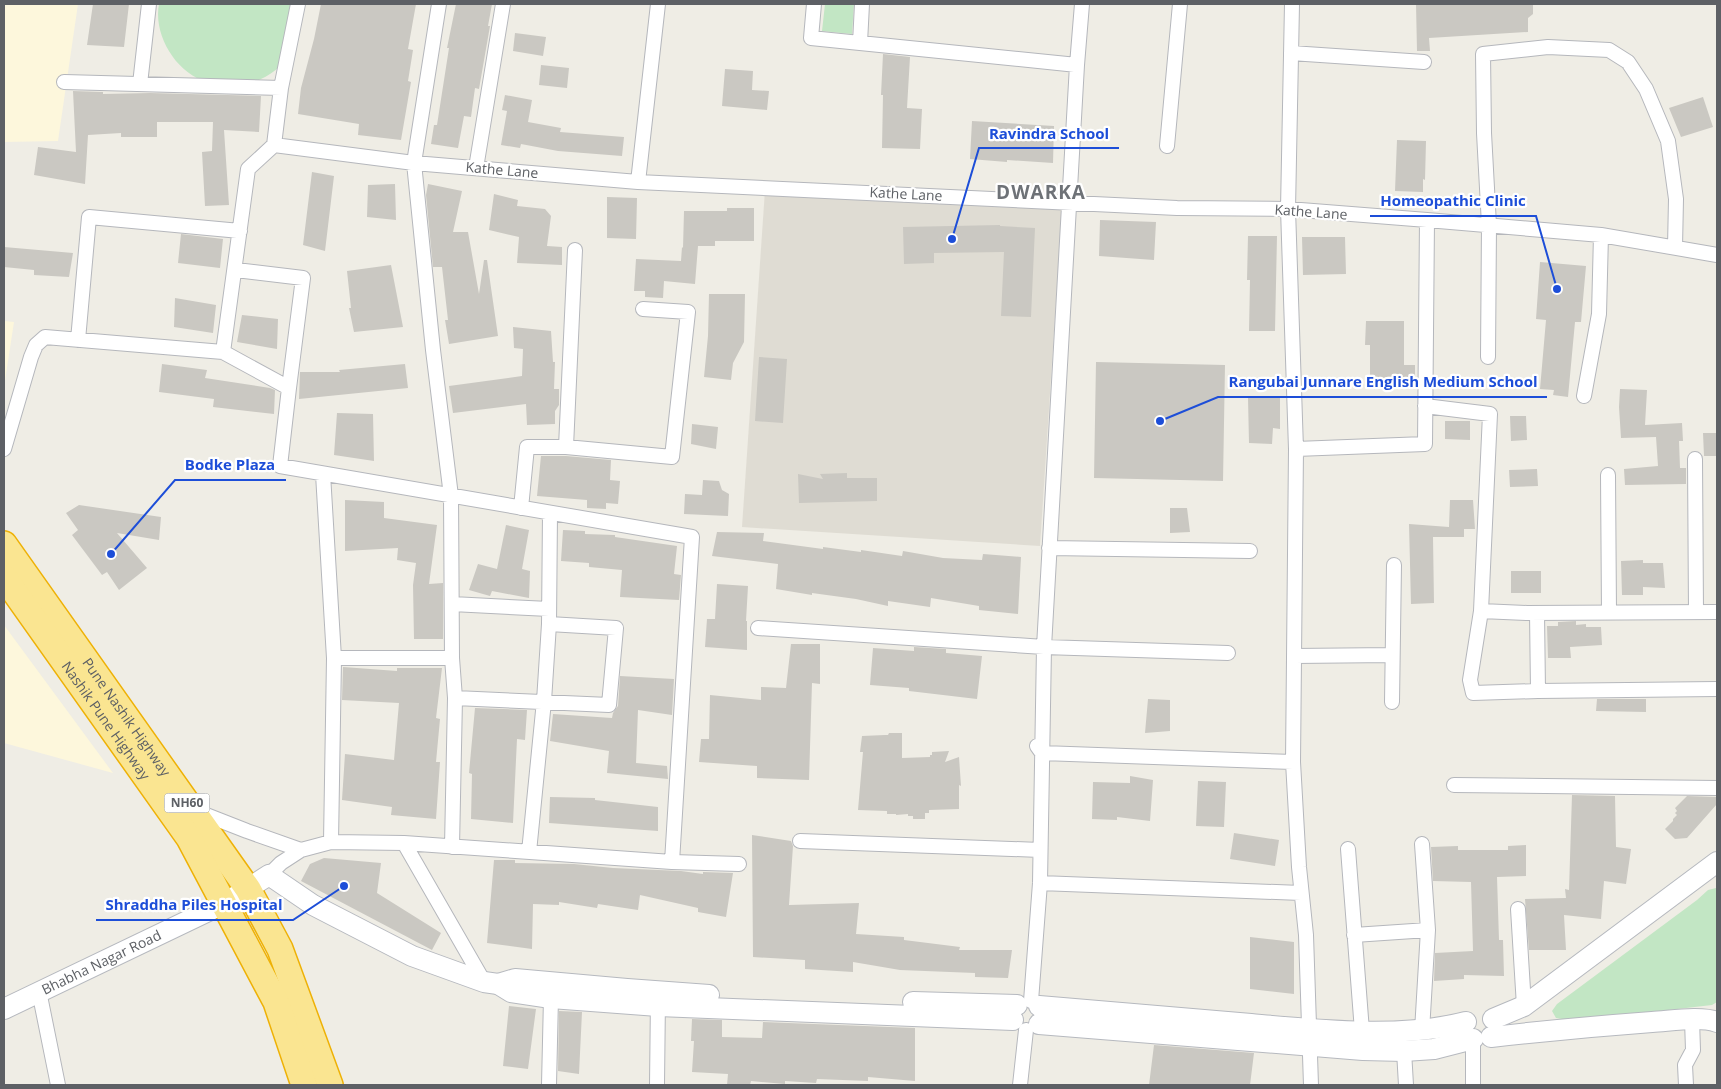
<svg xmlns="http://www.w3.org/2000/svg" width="1721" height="1089" font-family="'Open Sans',sans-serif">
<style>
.commercial{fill:#fdf7dc}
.education{fill:#dfdcd3}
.green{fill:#c2e6c4}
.building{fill:#cac8c2}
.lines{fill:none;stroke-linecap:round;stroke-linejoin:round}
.street-casing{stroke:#b5b7bc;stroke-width:16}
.secondary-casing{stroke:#b6b9bf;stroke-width:22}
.highway-casing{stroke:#eeb106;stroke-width:28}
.street{stroke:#fff;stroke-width:14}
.secondary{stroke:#fff;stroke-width:20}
.highway{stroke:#fae591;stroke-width:25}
.labels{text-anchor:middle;stroke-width:4.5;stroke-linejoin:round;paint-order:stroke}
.shield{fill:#fff;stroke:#8e9093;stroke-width:1}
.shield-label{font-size:12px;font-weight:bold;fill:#5d6065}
.street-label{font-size:14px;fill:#5d6065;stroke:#fff}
.district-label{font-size:19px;font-weight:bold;letter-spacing:1px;fill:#6e7277;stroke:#fff}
.leader{fill:none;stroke:#1d4ed8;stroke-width:2}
.callout-dot{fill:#1d4ed8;stroke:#fff;stroke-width:2}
.callout-label{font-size:15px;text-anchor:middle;font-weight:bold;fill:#1d4ed8;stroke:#fff;stroke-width:4.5;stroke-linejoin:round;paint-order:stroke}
</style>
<rect width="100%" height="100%" fill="#efede5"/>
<path class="commercial" d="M4,4H78L58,141L4,142Z
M4,321L14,322L4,387Z
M4,625L113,773L4,743Z"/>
<path class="education" d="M765,190L1062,209L1040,546L742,527Z"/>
<path class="green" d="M159,4H303C304,36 288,72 253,82C247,83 237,82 231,82C224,82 214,84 207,82C176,73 153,35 159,4Z
M825,4H854L852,34L822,31Z
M1716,888H1717V1002L1712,1005L1573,1021L1556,1018L1552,1011L1557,1004L1697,900L1708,890Z"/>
<path class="building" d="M93,4H129L124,47L87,45Z
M321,4H416L408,49L413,50L408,81L411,82L401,140L358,135L359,124L298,114L301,88L314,39Z
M456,4H492L488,26H490L479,89L475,88L471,117L464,116L458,148L431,144L434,125H437L449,48H447Z
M1416,4H1533V14L1528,18V32L1429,38L1430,51H1417Z
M515,33L546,37L543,56L513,51Z
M883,54L910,57L907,108L922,109L920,149L882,148L883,95H881Z
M541,65L569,68L567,88L539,85Z
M725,69L753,71L752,90L769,91L767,110L722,106Z
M73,91L103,92V94L150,93L261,96L259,132L224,130L229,205L205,206L202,152L212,151L213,122H157V137H121V133L88,135L85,184L34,175L38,147L76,152Z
M505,95L532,100L528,122L561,128L560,132L624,137L622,156L558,151L521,144L520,148L501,145L507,111L502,110Z
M1703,97L1713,127L1681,137L1669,108Z
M972,121L1054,126L1053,163L1007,160V162L970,159Z
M1397,140L1426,141L1425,180L1423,179V192L1395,191Z
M312,172L334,176L325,251L303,245Z
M395,184L396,220L367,217L368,185Z
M428,184L462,191L453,232H468L479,294L484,260H487L498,336L449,344L445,320H448L442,267H433L426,195Z
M494,194L518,200L517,206L545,209L551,216L547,246L562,247V265L517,263L519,237L489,230Z
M607,197L637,198L636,239L607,238Z
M727,208H754V241H715V246H698L695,284L664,281L663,298L645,297V291H634L636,259L681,261L682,247L683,248L684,211H727Z
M1100,220L1156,222L1154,260L1099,256Z
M1000,225V226L1035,228L1031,317L1001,316L1004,252L934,253V263L904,264L903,227Z
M181,234L223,239L220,268L178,263Z
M1248,236H1277L1275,331H1249L1250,280H1247Z
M1302,237H1345L1346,274L1303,275Z
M4,247L73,253L69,277L34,275V270L4,267Z
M1540,262L1586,266L1581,322H1575L1568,397L1553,395L1554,390L1540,389L1546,320L1536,319Z
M391,265L403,327L354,332L349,308H351L347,271Z
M709,294H745L744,342L733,363L731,380L704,377L708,336Z
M175,298L216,305L213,333L174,327Z
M242,315L278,319L277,349L237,342Z
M1366,321H1404V365H1415V382H1370V345H1365Z
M513,327L551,331L553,362H555L554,389H559V405L555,411V424L527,425L526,404L453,413L449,386L522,376L523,349L514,348Z
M759,357L787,359L783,423L755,421Z
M1096,362L1225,365L1223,481L1094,478Z
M162,364L207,370L205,378L270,388L275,390L274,414L213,407L214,399L159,392Z
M405,364L408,388L299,399L300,372H340L339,370Z
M1620,389L1647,390L1645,425L1682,423L1683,441H1679L1680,468H1686V484L1625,485L1624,469L1658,466L1656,437L1621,438L1619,407Z
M1248,398H1280V429L1273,428L1272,444L1249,443Z
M337,413L373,414L374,461L334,455Z
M1510,416H1526L1527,440L1511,441Z
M1445,421H1470V440L1445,439Z
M692,424L718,427L716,449L691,444Z
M1703,433H1717V456H1704Z
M541,456H566L611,460L610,480L620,481L618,504L606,503V509L587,508V500L537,496Z
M1537,469L1538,486L1510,487L1509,470Z
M847,473V478H877V501L799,503L798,474L823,479L820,474Z
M703,480L719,481L722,490L729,494L728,516L684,514L685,494L702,495Z
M345,500L384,502V518L437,525L429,584L443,583V639H414L413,585L416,563L397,560L398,548L345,551Z
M1450,500H1473L1475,529H1464V537H1433L1434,603L1411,604L1409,524L1449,527Z
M79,505L161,517L159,540L117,533L147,568L119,590L107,572L102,575L72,535L78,530L66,513Z
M1170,508H1187L1190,532L1170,533Z
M506,525L529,530L522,569L530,571L529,598L492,591L490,596L469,590L478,564L497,569Z
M563,530L585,531V534L615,535V537L677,546L674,574L681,575L679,600L620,597L622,570L589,567V563L561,561Z
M717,532L764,533L763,541L823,549V547L861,552V550L902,556L903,551L943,558L982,560L983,554L1021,557L1018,614L979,610V606L931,598L930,607L888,601V606L856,599L812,593V595L776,589L778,564L712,556Z
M1643,560V563H1663L1665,588L1643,587V595H1622L1621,561Z
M1511,571H1541V593H1511Z
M717,584L748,586L746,621H747V650L705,647L707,619H715Z
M1576,621V625L1586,624V627H1601L1602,645L1570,647L1571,658H1548L1547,626H1558V622Z
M791,644H820V684L812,683L809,780L757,778V766L699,762L701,739H709L710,695L761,700V687L786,688Z
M914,647L946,649V653L982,656L977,699L909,691V688L870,685L873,648L914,651Z
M343,667L397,671V668H442L436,718L440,719L436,762H440L436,819L391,815L392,807L342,800L345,754L394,760L399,703L342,700Z
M620,676L674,679L672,715L638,710L636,763L667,766L668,779L607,773L609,751L550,741L553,714L612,718L613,713L618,706Z
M1148,699L1170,700V731L1145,733Z
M1597,699H1646V712L1596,711Z
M475,708L527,710L525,740L517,739L513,823L471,819L472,774L469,773Z
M889,733H902V758L930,757V755H932V752L949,751L945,762L959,757L961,786L959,785V809L929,810V813H925V819H913V816H908V814L896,815V814H887V811L858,810L863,752H860L862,736L885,735H888Z
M1130,776L1153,780L1150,821L1117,817V820L1092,819L1093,782L1130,783Z
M1198,781L1226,782L1224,827L1196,826Z
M1572,795L1615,796L1616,847L1631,849L1626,884L1604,881L1601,919L1564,915L1566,950H1529L1525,899L1566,898L1565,889L1569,890Z
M1687,796L1717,797V804L1687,838L1675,839L1665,829L1673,821V819L1677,815L1675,813L1677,811L1675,808Z
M550,797L595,798V800L658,807V831L549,823Z
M1234,833L1279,840L1275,866L1230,859Z
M752,835L791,841L793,846L789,905L859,903L856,934L904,937V940L960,947L959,950H1012L1008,978L975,977V973L900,970L853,962V972L805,969V960L753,957Z
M1526,845V876L1497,877L1499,940H1503L1504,976L1464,975V979L1434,981L1435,953L1473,951L1471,882L1433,881L1431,847L1458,846V850H1508V846Z
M324,858L381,863L377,893L441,933L432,950L301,881L310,864Z
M494,860H515V863L574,864L613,868L681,871L703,874V872L733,873L726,917L698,912V908L640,895L638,910L598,904L597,908L559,902V905L533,904L532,949L487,943Z
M1250,937L1294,942V994L1250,989Z
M509,1006L536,1009L528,1069L503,1066Z
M559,1011L582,1012L579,1074L558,1071Z
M692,1019L722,1020V1037L762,1038L763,1022L915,1028V1081L868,1077V1081L817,1079L816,1083L785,1081V1084L751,1081L750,1085H727L728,1074L692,1072L694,1041H691Z
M1154,1045L1254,1053L1250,1085H1149Z"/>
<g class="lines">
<g class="street-casing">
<path id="street" d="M439,4L414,163L433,350L451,496L452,658L455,698L452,847
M814,4L811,38L860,43L862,4
M860,43L1077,65L1082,4
M1291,53L1424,62
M1077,65L1044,647L1228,653
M64,82L281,88L298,4
M140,84L149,4
M274,145L414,163L638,182L1177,208L1288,209L1427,220L1601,235L1717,255
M1167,146L1180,4
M476,168L503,4
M638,182L658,4
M575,250L566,447L672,457L688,312L643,309
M78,340L89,217L240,231
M223,352L289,388L303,278L236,270
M1488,357L1489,225L1484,133L1483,54L1548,47L1609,50L1628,62L1646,89L1668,141L1676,199L1675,247
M289,388L280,466L692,537L672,862
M1584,396L1599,314L1601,235
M1425,406L1490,414L1481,611L1527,613L1717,612
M4,449L31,357L36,345L45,337L223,352L248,169L274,145L281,88
M1296,449L1425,444L1427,220
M1695,459L1696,612
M323,474L334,658L331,842
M1608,475L1609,612
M521,508L527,447H566
M1049,548L1250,551
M452,604L549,609
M1481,611L1470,680L1473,693L1538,691L1717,689
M1537,613L1538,691
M758,628L1044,647L1040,883L1031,1001
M1294,656L1392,655
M334,658H452
M455,698L609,705L616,628L549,624L550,513
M1392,702L1394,565
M1037,746L1042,753L1293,762L1296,449L1288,209L1292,4
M1293,762L1299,867L1306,935L1311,1085
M1454,785L1717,788
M196,811L247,831L301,850
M800,841L1040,850
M404,843L484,982
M1348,849L1362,1031
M529,852L544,701L549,624
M269,875L281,863L301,850L331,842L404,843L672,862L739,864
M1040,883L1301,893
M1518,909L1524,1006
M1354,935L1428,930
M39,991L58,1085
M1422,1031L1428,930L1422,844
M1473,1039V1085
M1404,1051L1406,1085
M549,1085L551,998
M657,1085L658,997
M1020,1085L1026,1030
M1686,1085L1685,1065L1693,1050L1692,1020"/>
</g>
<g class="secondary-casing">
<g id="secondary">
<path d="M498,984L515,979L627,989L709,995"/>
<path d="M913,1002L1017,1005"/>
<path d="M1039,1006C1109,1012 1180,1018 1251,1024C1317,1030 1402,1039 1466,1022"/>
<path id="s1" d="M4,1009L225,903L269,875L313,905L412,956L484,982L498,984L511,992L551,998L658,1006L1013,1020"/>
<path d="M1493,1019L1524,1006L1717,862"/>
<path d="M1039,1024L1363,1050L1404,1051L1434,1049L1473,1039"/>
<path d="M1491,1037C1544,1031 1598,1026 1652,1022C1671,1021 1700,1016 1717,1022"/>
</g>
</g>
<g class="highway-casing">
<g id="highway">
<path id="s2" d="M4,544L248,889L280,949L330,1085"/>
<path id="s3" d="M4,577L189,838L276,1002L304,1085"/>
</g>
</g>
<use href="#street" class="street"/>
<use href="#secondary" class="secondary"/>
<use href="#highway" class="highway"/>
</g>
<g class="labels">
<rect class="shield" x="164.5" y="793.5" width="45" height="19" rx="4"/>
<g class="shield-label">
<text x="187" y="807">NH60</text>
</g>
<g class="street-label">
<text transform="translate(502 170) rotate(5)" y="5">Kathe Lane</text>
<text transform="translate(906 194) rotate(3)" y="5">Kathe Lane</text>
<text transform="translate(1311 212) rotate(4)" y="5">Kathe Lane</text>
<text dy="5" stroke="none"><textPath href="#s2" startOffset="212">Pune Nashik Highway</textPath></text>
<text dy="5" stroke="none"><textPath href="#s3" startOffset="176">Nashik Pune Highway</textPath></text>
<text dy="5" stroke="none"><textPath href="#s1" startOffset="108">Bhabha Nagar Road</textPath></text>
</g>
<g class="district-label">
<text x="1041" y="199">DWARKA</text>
</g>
</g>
<path class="leader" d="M952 239L979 148H1119M1557 289L1536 216H1370M1160 421L1218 397H1547M111 554L175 480H286M344 886L293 920H96"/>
<g class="callout-dot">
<circle cx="952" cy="239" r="5"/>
<circle cx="1557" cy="289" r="5"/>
<circle cx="1160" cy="421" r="5"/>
<circle cx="111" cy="554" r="5"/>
<circle cx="344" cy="886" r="5"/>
</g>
<g class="callout-label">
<text x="1049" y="139">Ravindra School</text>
<text x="1453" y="206">Homeopathic Clinic</text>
<text x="1383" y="387">Rangubai Junnare English Medium School</text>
<text x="230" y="470">Bodke Plaza</text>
<text x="194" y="910">Shraddha Piles Hospital</text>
</g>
<rect width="1721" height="1089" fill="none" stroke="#5d6065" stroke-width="10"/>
</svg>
